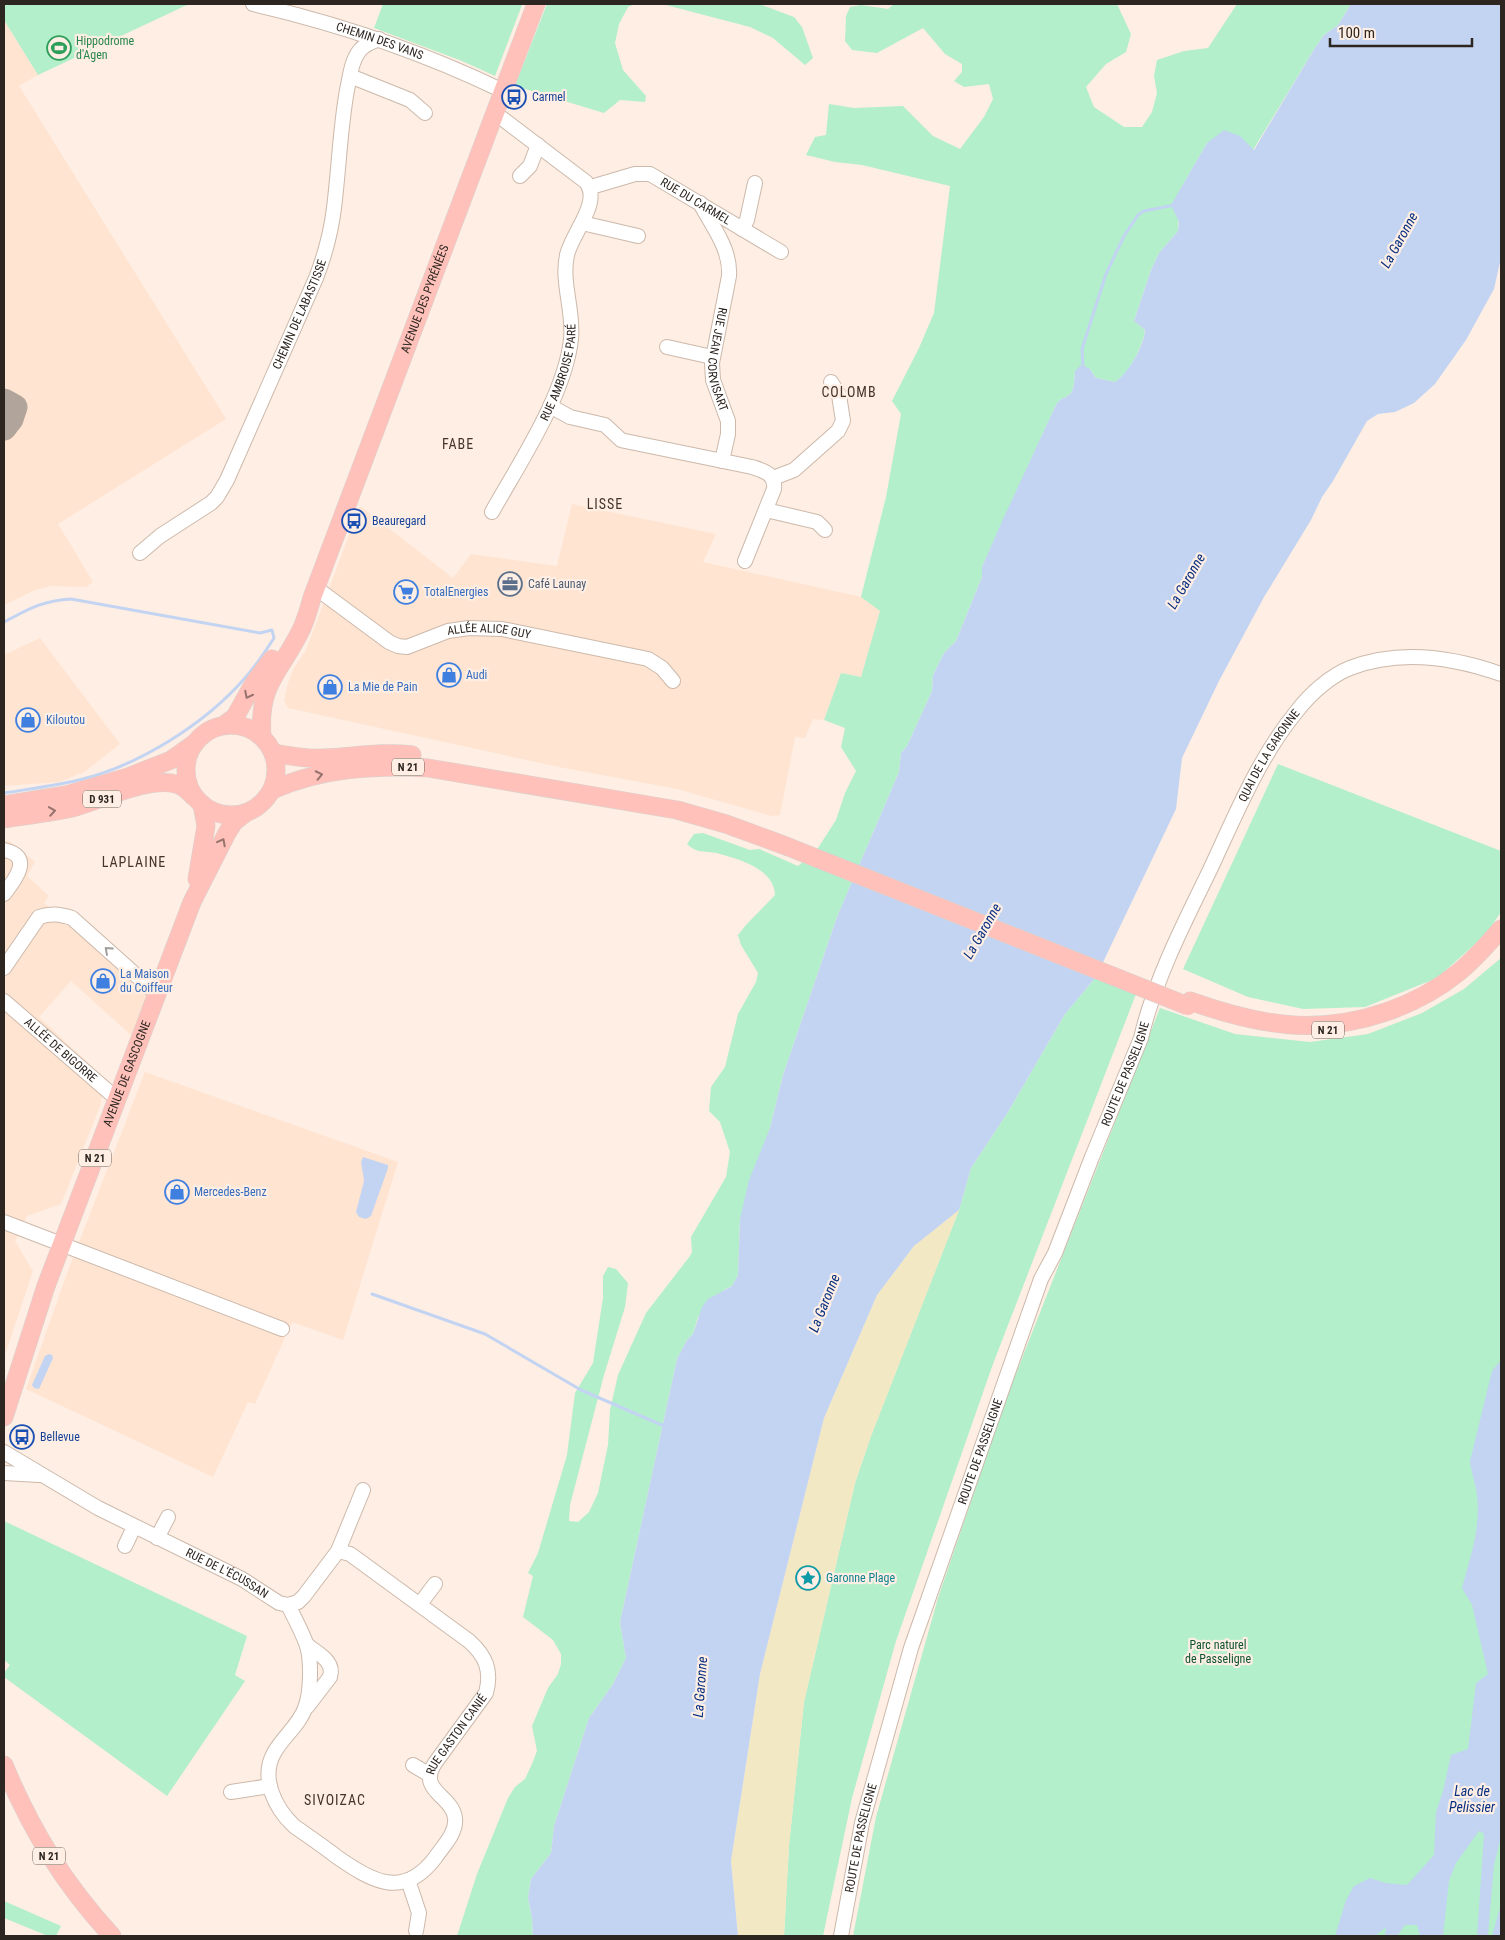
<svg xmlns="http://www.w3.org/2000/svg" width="1505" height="1940" font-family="'Roboto Condensed',sans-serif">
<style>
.built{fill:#ffe4d1}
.green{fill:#b2efca}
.sand{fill:#f2e8c3}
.water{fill:#c3d4f2}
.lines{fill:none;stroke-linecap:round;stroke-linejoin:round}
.stream{stroke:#c3d4f2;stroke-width:3}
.taxiway{stroke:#b1a49b;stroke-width:25}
.minor-casing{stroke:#ccb9ab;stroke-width:16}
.major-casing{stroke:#d5d4d2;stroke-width:19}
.minor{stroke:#fff;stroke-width:14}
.major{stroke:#ffc1ba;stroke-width:18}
.major-bridge-casing{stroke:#d5d4d2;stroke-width:19;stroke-linecap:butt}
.major-bridge{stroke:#ffc1ba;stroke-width:18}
.oneway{stroke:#96746d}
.oneway2{stroke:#a09d9b}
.labels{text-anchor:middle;stroke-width:4.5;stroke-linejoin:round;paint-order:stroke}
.shield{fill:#feeee3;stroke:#6c625a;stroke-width:1}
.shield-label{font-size:11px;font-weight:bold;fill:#2d2620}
.leisure-label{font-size:12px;fill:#27864d;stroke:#feeee3;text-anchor:start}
.street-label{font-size:12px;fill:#2d2620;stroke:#feeee3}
.transit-label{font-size:12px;fill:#164399;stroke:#feeee3;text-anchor:start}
.service-label{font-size:12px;fill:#4e5e75;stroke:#feeee3;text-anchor:start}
.shop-label{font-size:12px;fill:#366cbe;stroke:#feeee3;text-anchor:start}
.culture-label{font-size:12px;fill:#0d838f;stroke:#feeee3;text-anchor:start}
.park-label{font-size:12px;fill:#0a5232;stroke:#feeee3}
.water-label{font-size:14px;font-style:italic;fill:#072f81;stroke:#feeee3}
.neighbourhood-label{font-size:14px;letter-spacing:1px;fill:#443429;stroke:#feeee3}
</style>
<rect width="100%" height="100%" fill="#feeee3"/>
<path class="built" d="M4,20L38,75L19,86L226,419L58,524L93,582L86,587L51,586L35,590L4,605Z
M572,504L716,534L703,562L861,597L880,611L861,677L841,673L824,720L813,719L805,738L795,737L780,815L772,816L677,789L559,767L288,708L284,700L288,683L294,668L306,650L360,506L453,578L471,554L557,566Z
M40,638L120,744L84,772L59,782L4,786V655Z
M4,841H9L35,862L27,876L49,896L44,903L150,995L132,1036L71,981L39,1017L105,1079L100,1106L61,1204L27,1216L15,1241L33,1271L4,1358Z
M145,1072L398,1162L343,1340L292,1322L255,1404L248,1402L213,1477L26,1389L68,1271Z"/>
<path class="green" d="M4,4H189L38,75L4,20Z
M383,4H517L522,5L495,76L462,61L374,28Z
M547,4H635L628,7L619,24L615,43L623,70L646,96L645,102L620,100L604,113L515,86Z
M662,4H759L794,17L802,27L813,58L805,65L773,38L750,27Z
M894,4H1117L1131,34L1126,52L1106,64L1086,87L1094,107L1124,127H1142L1152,112L1157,93L1154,76L1157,60L1184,51L1208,48L1237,4H1351L1338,25L1324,35L1313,51L1253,150L1248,144L1207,143L1180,190L1178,231L1159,253L1151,270L1134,321L1145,330C1143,346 1129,374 1115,382L1096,378L1089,368L1075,371C1074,378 1075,387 1071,393C1066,399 1061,396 1055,407L982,567V577L956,641L944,653L933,675L932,691L907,746L901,753L899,772L837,917L783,1075L770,1128L740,1219L738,1275L732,1286L724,1290L698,1317L693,1334L687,1340L677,1359L620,1622L626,1658L613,1684L589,1718L554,1826L551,1853L531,1879L528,1898L532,1918L533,1936H457L477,1874L508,1798L515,1787L525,1779L532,1764L537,1751L532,1726L548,1688L558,1674L561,1664V1654L553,1640L523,1617L533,1576L528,1573L538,1553L567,1455L575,1393L593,1363L603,1298V1276L608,1267L616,1269L628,1283L625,1307L604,1375L570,1505L569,1521L578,1522L589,1512L598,1493L608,1445L610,1410L618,1375L646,1313L690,1256L692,1252L691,1237L726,1177L730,1152L720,1122L709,1111L711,1087L725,1067L738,1014L756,982L758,973L741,945L738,935L746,925L775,895C774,869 741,860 720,854C706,850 699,855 687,844L694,834L703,833L750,850L759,849L798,866L818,848L836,820L845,793L856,771L841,747L845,728L824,720L841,673L861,677L880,611L861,597L886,497L901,414L892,401L919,348L934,313L950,186L862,165L835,162L806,155L815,137L826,135L829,104L854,108L903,106L933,136L960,149L984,117L993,99L989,84L964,87L954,81L962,72V64L945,54L923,28L877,53L852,50L845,41L846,16L850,7L861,5L888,9Z
M1278,764L1501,851V912L1486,934L1437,978L1365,1007L1303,1009L1248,997L1183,969Z
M1501,958V1936H853L876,1817L938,1598L1006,1399L1160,1008L1235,1034L1310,1042L1368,1034L1422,1013L1464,989Z
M1096,977L1136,994L993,1364L896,1641L852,1798L823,1936H784L789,1845L804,1702L855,1483L871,1436L959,1210L971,1168L1008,1112L1065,1014Z
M4,1521L247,1636L235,1675L245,1681L167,1796L4,1677V1673L10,1665L4,1660Z
M4,1901L61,1926L56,1936H48L4,1918Z"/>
<path class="sand" d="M959,1210L871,1436L855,1483L804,1702L789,1845L784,1936H738L731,1861L760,1674L824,1418L877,1295L914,1246Z"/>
<path class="water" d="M1351,4H1501V258L1494,289L1466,340L1435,384L1414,403L1395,412L1378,414L1367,421L1333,481L1322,497L1311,520L1264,597L1219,681L1182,758L1176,809L1096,977L1065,1014L1008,1112L971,1168L959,1210L914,1246L877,1295L824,1418L760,1674L731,1861L738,1936H533L532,1918L528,1898L531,1879L551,1853L554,1826L589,1718L613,1684L626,1658L620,1622L677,1359L687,1340L693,1334L702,1307L708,1299L732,1286L738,1275L740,1219L749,1180L770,1128L783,1075L837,917L899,772L901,753L907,746L932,691L933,675L944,653L956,641L982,577V567L1003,519L1055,407C1061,396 1066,399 1071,393C1075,387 1074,378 1075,371L1081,365L1089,368L1096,378L1115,382C1128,374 1144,346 1145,330L1134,321L1151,270L1159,253L1178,231L1179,222L1171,205L1207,143L1224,130L1240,136L1254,150L1313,51L1324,35L1338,25Z
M363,1157L388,1165V1168L371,1216L366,1219L359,1217L356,1212L364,1181L361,1162Z
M49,1354L52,1355L53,1358L39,1389L34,1388L32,1385L45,1356Z
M1501,1360V1837L1494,1865L1488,1935L1492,1936L1501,1904V1936H1477L1484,1834L1479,1831L1456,1863L1449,1881L1443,1936H1420L1417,1925H1405L1397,1936H1385L1386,1927L1375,1936H1335L1346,1900L1354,1886L1370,1878L1386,1883L1407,1885L1434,1855L1436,1812L1443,1791L1451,1755L1468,1749L1476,1683L1488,1674L1472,1605L1462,1588C1470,1558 1481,1527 1477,1496C1476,1484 1471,1473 1470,1461L1492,1371Z"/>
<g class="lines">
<path class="stream" d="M1083,368L1082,349L1106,274L1124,236L1138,215L1144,211L1175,205
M4,622C29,609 41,601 71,599L260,633L272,630L274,638C265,652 256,666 245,678C205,724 138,766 79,780C54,786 29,789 4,793
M372,1294L485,1334L581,1390L664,1426"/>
<path class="taxiway" d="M4,401L15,407L11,419L4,428"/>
<g class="minor-casing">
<g id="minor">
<path id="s1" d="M253,4C339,24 423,52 503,91"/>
<path d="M350,76L410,100L425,113"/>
<path d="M520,176L530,166L538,145"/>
<path id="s2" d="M591,187L635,174H650L781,252"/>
<path id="s3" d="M700,203C712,226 731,249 729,276L712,363L713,380L728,421V434L722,461"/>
<path d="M582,223L638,236"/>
<path d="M742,229L747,220L755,183"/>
<path d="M667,347L712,357"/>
<path d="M550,406L570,417L605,425L621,440L625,441L752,467C764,471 776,474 774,489L745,561"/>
<path d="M773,478L794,470L838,431L843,421L839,395L831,382"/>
<path d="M766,510L817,522L825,530"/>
<path id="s4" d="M492,512C520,462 565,395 571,339C574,310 561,283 567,255C572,233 602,202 586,182L495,113"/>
<path id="s5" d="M140,553L160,536L211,503L217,497L227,480L316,278C325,255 331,232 334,208C339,168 340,129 347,90C350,77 351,61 360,50C365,44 372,42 379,39"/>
<path id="s6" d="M316,588L389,642L398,646L407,647L448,631L469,628L502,629L648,659L662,668L673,681"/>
<path d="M4,850C34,856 15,880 4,894"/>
<path d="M4,968L39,917C51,913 60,914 72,918L157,994"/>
<path id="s7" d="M4,1001L117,1099"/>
<path d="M4,1222L282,1329"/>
<path id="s8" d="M4,1452L98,1508L242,1579L279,1603L288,1605L298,1602L304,1596L338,1551L363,1490"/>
<path d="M4,1473L39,1475"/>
<path d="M157,1538L168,1517"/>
<path d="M125,1546L134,1527"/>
<path d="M420,1604L435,1584"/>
<path id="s9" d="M288,1605C294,1617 301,1630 306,1643C312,1659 311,1693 305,1708C300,1724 282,1738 274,1753C260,1778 275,1808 294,1826C308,1836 323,1846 337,1857C372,1881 403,1900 435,1858C443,1846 457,1833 455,1818C452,1795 417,1791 435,1763L486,1693C492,1671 486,1656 469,1641L350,1554L338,1551"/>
<path d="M307,1645C318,1654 335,1661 330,1677L307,1707"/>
<path d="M413,1765L430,1775"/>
<path d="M231,1792L270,1786"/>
<path d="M408,1880L419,1913L416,1931"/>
<path id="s10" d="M841,1936L862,1823L911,1648L1041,1279L1055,1253L1092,1157L1141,1038C1154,982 1183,925 1208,874C1234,819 1258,758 1297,711C1310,694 1330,676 1350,668C1399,649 1453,657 1501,674"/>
</g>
</g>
<g class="major-casing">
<g id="major">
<circle cx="231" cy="770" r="45"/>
<path d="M224,725L235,717L254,683L272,659"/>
<path id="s11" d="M262,736C258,684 279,674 300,632C306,621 309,607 313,595L536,4"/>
<path d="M274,753C290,756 306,759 323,758C353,757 383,751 412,755"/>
<path d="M272,790C322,768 375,765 428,768L677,810L726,824L786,846"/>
<path d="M4,805L66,795L128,777L171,760L195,743"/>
<path d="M4,819C26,815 50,813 72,808C99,801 149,776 176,784C183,785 189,792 194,797"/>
<path d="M197,879L206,826L202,804"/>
<path d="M1190,1001C1257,1025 1316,1036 1386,1012C1412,1003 1437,990 1459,972C1475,959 1488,944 1501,929"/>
<path id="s12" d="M4,1417L46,1286L192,902L227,833L234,822L244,814"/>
<path d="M4,1765C31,1830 64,1884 112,1936"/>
</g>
</g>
<use href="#minor" class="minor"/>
<use href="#major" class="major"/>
<g class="major-bridge-casing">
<path id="major-bridge" d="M786,846L1188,1006"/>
</g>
<use href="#major-bridge" class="major-bridge"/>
</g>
<defs><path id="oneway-chevron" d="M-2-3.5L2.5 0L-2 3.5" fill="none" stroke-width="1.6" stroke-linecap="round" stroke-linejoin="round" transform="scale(1.25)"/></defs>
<g class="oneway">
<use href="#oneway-chevron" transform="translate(248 695) rotate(117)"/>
<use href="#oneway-chevron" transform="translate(319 775) rotate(-12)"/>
<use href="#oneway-chevron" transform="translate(52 811) rotate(-9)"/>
<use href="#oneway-chevron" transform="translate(222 842) rotate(-62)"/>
</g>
<use class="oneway2" href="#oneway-chevron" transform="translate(108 950) rotate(-138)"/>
<defs>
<g id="stadium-ring" transform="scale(1.25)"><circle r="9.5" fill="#feeee3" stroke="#2e9e5b" stroke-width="1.5"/><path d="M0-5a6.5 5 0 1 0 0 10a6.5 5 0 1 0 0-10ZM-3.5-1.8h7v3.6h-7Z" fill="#2e9e5b"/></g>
<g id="bus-ring" transform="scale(1.25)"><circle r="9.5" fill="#feeee3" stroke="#1a4fb4" stroke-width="1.5"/><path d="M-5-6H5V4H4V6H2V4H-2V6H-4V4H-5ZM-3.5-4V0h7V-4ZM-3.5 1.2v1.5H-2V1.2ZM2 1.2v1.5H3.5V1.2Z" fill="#1a4fb4"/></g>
<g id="office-ring" transform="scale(1.25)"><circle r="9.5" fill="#feeee3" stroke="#5c6f8a" stroke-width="1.5"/><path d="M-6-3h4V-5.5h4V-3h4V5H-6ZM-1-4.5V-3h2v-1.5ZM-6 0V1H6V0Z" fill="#5c6f8a"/></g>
<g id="supermarket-ring" transform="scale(1.25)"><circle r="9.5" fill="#feeee3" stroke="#3f7fe0" stroke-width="1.5"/><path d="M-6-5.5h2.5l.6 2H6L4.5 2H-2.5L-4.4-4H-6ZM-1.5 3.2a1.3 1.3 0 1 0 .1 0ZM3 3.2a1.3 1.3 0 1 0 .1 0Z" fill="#3f7fe0"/></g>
<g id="shop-ring" transform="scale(1.25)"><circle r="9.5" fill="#feeee3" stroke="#3f7fe0" stroke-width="1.5"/><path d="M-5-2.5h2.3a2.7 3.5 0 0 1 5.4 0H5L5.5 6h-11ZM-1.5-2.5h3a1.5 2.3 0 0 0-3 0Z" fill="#3f7fe0"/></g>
<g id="sight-ring" transform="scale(1.25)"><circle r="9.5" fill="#feeee3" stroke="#0f9aa8" stroke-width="1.5"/><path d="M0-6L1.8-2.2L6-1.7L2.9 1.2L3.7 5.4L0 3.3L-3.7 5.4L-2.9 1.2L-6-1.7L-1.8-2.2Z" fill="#0f9aa8"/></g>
</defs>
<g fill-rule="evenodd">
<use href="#stadium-ring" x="59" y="48"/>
<use href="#bus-ring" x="514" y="97"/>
<use href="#bus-ring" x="354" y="521"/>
<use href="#office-ring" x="510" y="584"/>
<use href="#supermarket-ring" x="406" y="592"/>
<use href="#shop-ring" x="449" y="675"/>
<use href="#shop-ring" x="330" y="687"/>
<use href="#shop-ring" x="28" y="720"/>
<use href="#shop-ring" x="103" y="981"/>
<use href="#shop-ring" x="177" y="1192"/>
<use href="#bus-ring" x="22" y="1437"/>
<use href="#sight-ring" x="808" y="1578"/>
</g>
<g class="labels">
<g class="shield">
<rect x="392" y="758.5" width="32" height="17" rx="4"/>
<rect x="83" y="790.5" width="38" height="17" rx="4"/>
<rect x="1312" y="1021.5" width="32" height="17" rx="4"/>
<rect x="79" y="1149.5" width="32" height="17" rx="4"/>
<rect x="33" y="1847.5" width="32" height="17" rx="4"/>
</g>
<g class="shield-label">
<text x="408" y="771">N 21</text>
<text x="102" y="803">D 931</text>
<text x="1328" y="1034">N 21</text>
<text x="95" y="1162">N 21</text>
<text x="49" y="1860">N 21</text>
</g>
<g class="leisure-label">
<text x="76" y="45">Hippodrome<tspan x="76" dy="14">d'Agen</tspan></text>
</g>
<g class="street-label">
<text dy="4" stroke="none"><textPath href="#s1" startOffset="132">CHEMIN DES VANS</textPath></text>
<text dy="4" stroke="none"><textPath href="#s2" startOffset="114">RUE DU CARMEL</textPath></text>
<text dy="4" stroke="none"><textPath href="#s11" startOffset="469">AVENUE DES PYRÉNÉES</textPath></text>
<text dy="4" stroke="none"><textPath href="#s5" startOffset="296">CHEMIN DE LABASTISSE</textPath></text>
<text dy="4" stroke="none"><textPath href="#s3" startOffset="165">RUE JEAN CORVISART</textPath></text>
<text dy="4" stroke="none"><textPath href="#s4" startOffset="156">RUE AMBROISE PARÉ</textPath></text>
<text dy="4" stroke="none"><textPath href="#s6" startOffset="195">ALLÉE ALICE GUY</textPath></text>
<text dy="4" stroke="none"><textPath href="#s10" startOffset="1260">QUAI DE LA GARONNE</textPath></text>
<text dy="4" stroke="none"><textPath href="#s7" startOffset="75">ALLÉE DE BIGORRE</textPath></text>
<text dy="4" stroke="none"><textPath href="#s10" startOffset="910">ROUTE DE PASSELIGNE</textPath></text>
<text dy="4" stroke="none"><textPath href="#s12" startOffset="365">AVENUE DE GASCOGNE</textPath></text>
<text dy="4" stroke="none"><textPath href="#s10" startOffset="505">ROUTE DE PASSELIGNE</textPath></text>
<text dy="4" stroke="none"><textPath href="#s8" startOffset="254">RUE DE L'ÉCUSSAN</textPath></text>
<text dy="4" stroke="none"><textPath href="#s9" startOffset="556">RUE GASTON CANIÉ</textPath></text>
<text dy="4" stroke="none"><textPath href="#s10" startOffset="100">ROUTE DE PASSELIGNE</textPath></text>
</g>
<g class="transit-label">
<text x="532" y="101">Carmel</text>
<text x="372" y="525">Beauregard</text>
<text x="40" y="1441">Bellevue</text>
</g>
<g class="service-label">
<text x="528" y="588">Café Launay</text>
</g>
<g class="shop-label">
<text x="424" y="596">TotalEnergies</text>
<text x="466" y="679">Audi</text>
<text x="348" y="691">La Mie de Pain</text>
<text x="46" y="724">Kiloutou</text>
<text x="120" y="978">La Maison<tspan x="120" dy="14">du Coiffeur</tspan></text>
<text x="194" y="1196">Mercedes-Benz</text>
</g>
<g class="culture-label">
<text x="826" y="1582">Garonne Plage</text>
</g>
<g class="park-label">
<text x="1218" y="1649">Parc naturel<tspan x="1218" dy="14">de Passeligne</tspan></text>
</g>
<g class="water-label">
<text transform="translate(1399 240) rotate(-61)" y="5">La Garonne</text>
<text transform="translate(1186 581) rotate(-60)" y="5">La Garonne</text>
<text transform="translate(982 931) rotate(-60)" y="5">La Garonne</text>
<text transform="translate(824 1303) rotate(-68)" y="5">La Garonne</text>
<text transform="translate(700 1687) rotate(-86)" y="5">La Garonne</text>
<text x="1472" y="1796">Lac de<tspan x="1472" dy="16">Pelissier</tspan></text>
</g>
<g class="neighbourhood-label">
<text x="849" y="397">COLOMB</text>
<text x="458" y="449">FABE</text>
<text x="605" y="509">LISSE</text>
<text x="134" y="867">LAPLAINE</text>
<text x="335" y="1805">SIVOIZAC</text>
</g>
</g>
<rect width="1505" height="1940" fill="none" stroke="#2d2620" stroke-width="10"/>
<path d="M1330 38v8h142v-8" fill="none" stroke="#2d2620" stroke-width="2.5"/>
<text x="1338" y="38" font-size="15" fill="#2d2620" stroke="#feeee3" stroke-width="4" paint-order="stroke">100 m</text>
</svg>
